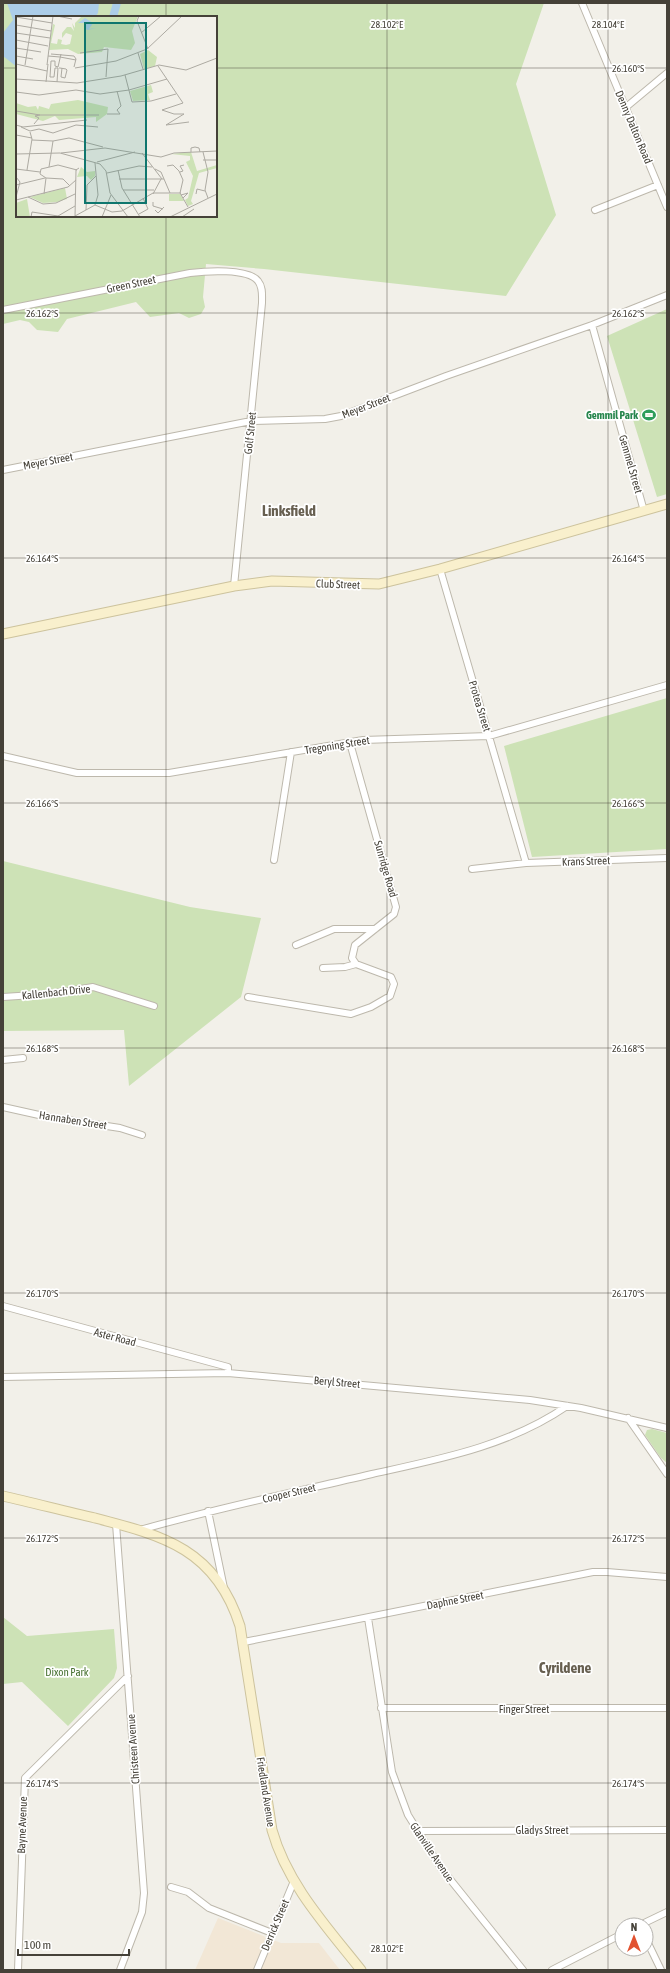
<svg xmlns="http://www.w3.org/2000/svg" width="670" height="1973" font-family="'Asap Condensed',sans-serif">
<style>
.commercial{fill:#f2e7d6}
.green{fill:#cde2b6;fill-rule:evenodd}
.water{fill:#accde8}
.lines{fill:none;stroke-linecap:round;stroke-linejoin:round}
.canal{stroke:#accde8;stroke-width:8}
.street-casing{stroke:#bdb8ac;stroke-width:8}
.secondary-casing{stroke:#cdc39d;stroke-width:11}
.street{stroke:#fff;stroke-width:6}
.secondary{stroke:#f9f0cd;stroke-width:9}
.ticks{fill:none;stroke:#454138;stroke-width:1;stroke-opacity:0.45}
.labels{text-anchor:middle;stroke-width:3.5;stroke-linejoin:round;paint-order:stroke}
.street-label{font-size:11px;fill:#454138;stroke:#fff}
.leisure-label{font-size:11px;font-weight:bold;fill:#27864d;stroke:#fff;text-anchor:end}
.park-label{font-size:11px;fill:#477131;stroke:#fff}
.district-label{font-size:15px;font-weight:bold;fill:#675f50;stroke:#fff}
.inset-road{fill:none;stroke:#adaaa2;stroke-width:1}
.view{fill:#0f766e;fill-opacity:0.15;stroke:#0f766e;stroke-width:2}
.inset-edge{fill:none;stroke:#454138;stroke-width:2}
.ticks-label{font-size:10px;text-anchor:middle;fill:#454138;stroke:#fff;stroke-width:3.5;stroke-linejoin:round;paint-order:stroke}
</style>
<rect width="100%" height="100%" fill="#f2f0e9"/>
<path class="commercial" d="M218,1918L281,1943H319L340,1970H195Z"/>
<path class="green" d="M3,3H544L516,84L556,215L506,296L264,269L206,264L203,297L205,307L201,314L189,318L179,313L150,317L136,302L67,319L58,332L37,330L29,322L20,320L3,324ZM17,17H216V216H17Z
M667,309V494L657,497L607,336Z
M667,698V849L532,857L504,746Z
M3,861L190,907L261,918L241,997L129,1086L124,1030L3,1031Z
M652,1429L667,1433V1463L661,1458L645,1435L647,1430Z
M3,1617L27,1636L114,1629L117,1668L114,1678L68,1726L22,1682L3,1684Z"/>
<path class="water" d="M7,3H99L98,13L95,17H17V67L3,56V33L13,20Z"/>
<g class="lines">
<path class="canal" d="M113,17L117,3"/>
<g class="street-casing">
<path id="street" d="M582,3L667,207
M625,108L667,73
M595,210L658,185
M3,310L190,273C206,271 248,268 258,281C263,287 262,295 262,303L234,586
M592,325L644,511
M3,470L251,421L325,419L341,416L446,376L592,325L667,295
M440,569L526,863L667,858
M3,756L77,773H169L363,740L489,736L667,685
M274,860L291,752
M472,869L526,863
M296,945L334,929H375
M323,968L345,967L356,964
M3,997L49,994L93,987L154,1006
M248,997L351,1014L371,1007L390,996L394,984L391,977L356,964L352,958L355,945L394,914L396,907L350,743
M3,1060L23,1058
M3,1107L48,1117L120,1128L142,1135
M3,1306L228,1367V1373
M3,1377L228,1373L530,1400L581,1408L667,1428
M628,1418L667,1474
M208,1511L224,1588
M116,1524L144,1893L142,1912L120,1970
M140,1530C217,1508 295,1492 372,1474C440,1459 509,1446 567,1406
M368,1618L392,1772L408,1815L441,1868L523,1970
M244,1642L593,1572H607L667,1577
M381,1708H667
M417,1831L667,1830
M171,1887L188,1892L209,1908L272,1933
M640,1925L667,1912
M646,1939L661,1970
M18,1970L25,1778L128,1676
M257,1970L294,1881
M552,1970L622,1934"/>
</g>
<g class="secondary-casing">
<path id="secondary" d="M3,634L234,586L272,581L379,584L440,569L667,504
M3,1496C34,1503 64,1511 95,1518C165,1536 216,1550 240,1626L272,1830C287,1884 327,1927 361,1970"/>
</g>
<use href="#street" class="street"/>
<use href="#secondary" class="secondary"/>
</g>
<path class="ticks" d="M166,3V17M387,3V1970M608,3V1970M3,68H17M216,68H667M166,216V1970M3,313H667M3,558H667M3,803H667M3,1048H667M3,1293H667M3,1538H667M3,1783H667"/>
<defs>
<g id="stadium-bare" transform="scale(1.08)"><path d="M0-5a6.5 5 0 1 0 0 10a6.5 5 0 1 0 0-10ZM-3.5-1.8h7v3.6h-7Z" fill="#2e9e5b" stroke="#fff" stroke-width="2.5" paint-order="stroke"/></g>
</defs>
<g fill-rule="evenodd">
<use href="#stadium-bare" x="649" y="415"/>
</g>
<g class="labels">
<g class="street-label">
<text transform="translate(634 127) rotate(67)" y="4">Denny Dalton Road</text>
<text transform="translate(131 284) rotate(-12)" y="4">Green Street</text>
<text transform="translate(366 406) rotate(-21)" y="4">Meyer Street</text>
<text transform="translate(250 433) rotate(-84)" y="4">Golf Street</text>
<text transform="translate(48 461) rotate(-11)" y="4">Meyer Street</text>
<text transform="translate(631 464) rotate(74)" y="4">Gemmel Street</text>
<text transform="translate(338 584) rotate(2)" y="4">Club Street</text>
<text transform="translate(480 706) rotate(73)" y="4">Protea Street</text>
<text transform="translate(337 745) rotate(-9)" y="4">Tregoning Street</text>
<text transform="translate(586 861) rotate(-2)" y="4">Krans Street</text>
<text transform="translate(386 869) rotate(74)" y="4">Sunridge Road</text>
<text transform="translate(56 992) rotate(-6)" y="4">Kallenbach Drive</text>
<text transform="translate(73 1120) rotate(9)" y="4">Hannaben Street</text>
<text transform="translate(115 1337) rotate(15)" y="4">Aster Road</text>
<text transform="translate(337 1382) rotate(5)" y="4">Beryl Street</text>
<text transform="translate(289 1493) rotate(-13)" y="4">Cooper Street</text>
<text transform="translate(455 1600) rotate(-11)" y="4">Daphne Street</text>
<text x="524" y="1713">Finger Street</text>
<text transform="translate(133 1749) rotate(-94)" y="4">Christeen Avenue</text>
<text transform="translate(266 1792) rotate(81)" y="4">Friedland Avenue</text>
<text transform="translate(22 1825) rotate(-88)" y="4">Bayne Avenue</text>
<text x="542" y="1834">Gladys Street</text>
<text transform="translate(432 1852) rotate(56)" y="4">Glanville Avenue</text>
<text transform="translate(275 1925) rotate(-67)" y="4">Derrick Street</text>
</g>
<g class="leisure-label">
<text x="638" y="419">Gemmil Park</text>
</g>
<g class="park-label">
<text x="67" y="1676">Dixon Park</text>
</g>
<g class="district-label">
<text x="289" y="516">Linksfield</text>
<text x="565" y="1673">Cyrildene</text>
</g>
</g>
<g transform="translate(16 16)">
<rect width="201" height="201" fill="#f2f0e9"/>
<path d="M66,0H122L116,15L119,27L115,34L88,31L86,36L62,38L52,33L33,34L34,23L37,8L39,9L35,27L41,28L42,23L46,24L45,28L50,29L54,28L56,19L50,17L46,22V17L51,11H55L58,15L56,7L59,12V7ZM132,34L141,41L139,50L128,53L124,38ZM135,69L137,76L132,78L134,84L117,85L114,75ZM62,84L92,91L91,98L80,106V101L43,104L39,100L27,105L0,98V87L12,91L20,90L22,94L23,90L33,93L35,88ZM175,136L181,155L201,149V152L183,157L175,185L177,188L172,190L169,184L172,182L177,160L170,146L174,144V140L155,138ZM65,151L71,156L79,155V160L75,164L71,160L61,161ZM49,172L51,183L41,186L27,187L14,181ZM153,178H164L168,185H153ZM11,183L14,201H0V187Z" fill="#cde2b6"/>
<path d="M69,2L77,7L73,13L80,12L72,14L69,13V7H62Z" fill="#accde8"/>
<path class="inset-road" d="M41,0L56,3M123,0L121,5L132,33M0,1L36,7M0,9L35,15M0,17L34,22M125,17L145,0M0,24L32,30M0,32L25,36M64,37L92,33L90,61M122,37L127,53M35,38L58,40L60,43L58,51M0,40L17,43M32,40L44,41M44,41L60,44M0,48L31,55M9,49L17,0M31,49L37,0M142,50L167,87L146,94L158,98H168L150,109L173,106M42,51L45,38M42,52H39L38,61H34L35,45H39V50L42,51M43,52H44L50,53L51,54L49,62L45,61L46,52M59,52L100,45L131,33L166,0M109,59L116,86L135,85L160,78M0,63L61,67L105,60L143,49L170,54L201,42M30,66L32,48M41,66L42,52M0,76L23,79L60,74L84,78L113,74L151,63M0,95L24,99H83M91,98H104L101,94L105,90L101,75M18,108L23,102L19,100L24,99M0,109L7,111L71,104M5,111L14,115L23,113L37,117L60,109L82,111M0,119L16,122M16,124L37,125L53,122L87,131M175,136V132L179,131L183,132L184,136M187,136L192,156L189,174L192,182M45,137L89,132L145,141L158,137L201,135M126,137L146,163M0,138L44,137L84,148L90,155L94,177L112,201M187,144H201M81,146L119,136M151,150L157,149L163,155L167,164L164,177L172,191M33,151L37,125M0,153L24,156M139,153L145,156L154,177M11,154L16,123L14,116M102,154L106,172L124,201M164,156L167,155L164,150L168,149M91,157L123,150L136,151M0,161L4,166L0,181M30,162L24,158L25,153L42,149L61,154M30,162L47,163L54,170M103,163H148M0,169L29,162M107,174H138M28,178L30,162M137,178L145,163M180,178L181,173L189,175M165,179L172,177L167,182M12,181L27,188L40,187L59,178M0,184L52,171L60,164M137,186V190L147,193M79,189L96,196L106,195L137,177H165M79,189L82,179L79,147M70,194L71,169L80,160M139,194L142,197L148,191M123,198L132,193L127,182M59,200L79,189M15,201L16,196L42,200L59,190M59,201L60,154L63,152M86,201L95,179M154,201L201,178M166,201L178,193"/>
<path class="view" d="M69,7H130V187H69Z"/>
<rect width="201" height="201" class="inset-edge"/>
</g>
<g class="ticks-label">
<text x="387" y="28">28.102°E</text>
<text x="608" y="28">28.104°E</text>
<text x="628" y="72">26.160°S</text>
<text x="42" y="317">26.162°S</text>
<text x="628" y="317">26.162°S</text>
<text x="42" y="562">26.164°S</text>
<text x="628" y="562">26.164°S</text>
<text x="42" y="807">26.166°S</text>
<text x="628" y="807">26.166°S</text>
<text x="42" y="1052">26.168°S</text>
<text x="628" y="1052">26.168°S</text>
<text x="42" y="1297">26.170°S</text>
<text x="628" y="1297">26.170°S</text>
<text x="42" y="1542">26.172°S</text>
<text x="628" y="1542">26.172°S</text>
<text x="42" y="1787">26.174°S</text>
<text x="628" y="1787">26.174°S</text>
<text x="387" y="1952">28.102°E</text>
</g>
<rect width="670" height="1973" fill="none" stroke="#454138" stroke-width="8"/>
<g transform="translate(634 1937)"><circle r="19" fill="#ffffff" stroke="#b5b3af"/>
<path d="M0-3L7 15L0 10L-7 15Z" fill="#e25230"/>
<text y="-6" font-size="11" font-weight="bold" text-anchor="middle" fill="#454138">N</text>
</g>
<path d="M18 1949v6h111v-6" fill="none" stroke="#454138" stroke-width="2"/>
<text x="24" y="1949" font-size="12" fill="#454138" stroke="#ffffff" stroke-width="3" paint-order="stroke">100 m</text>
</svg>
